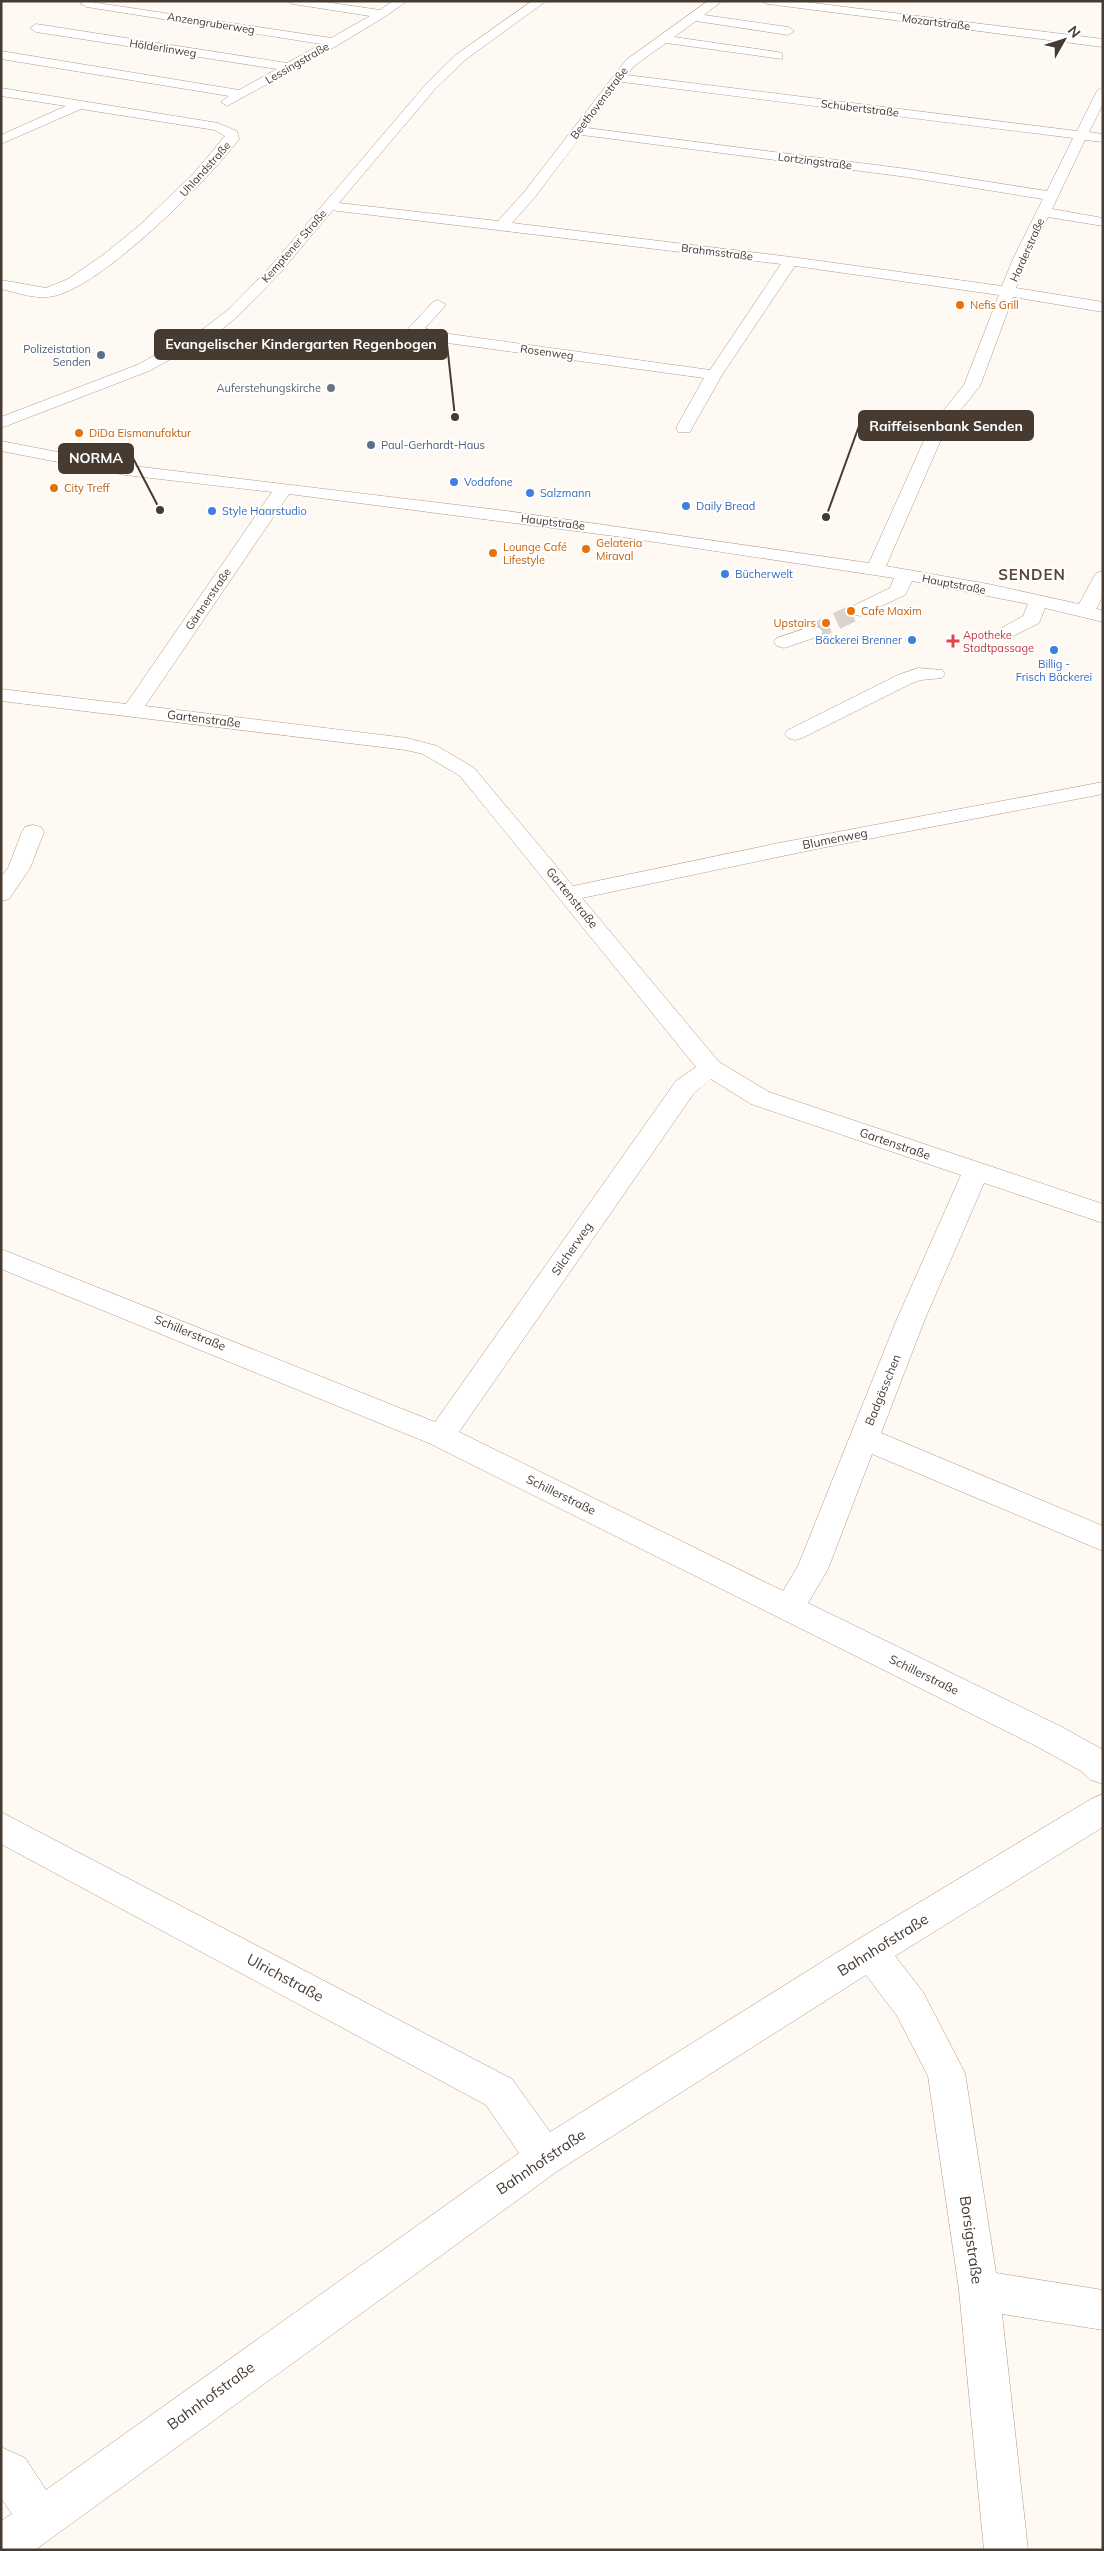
<svg xmlns="http://www.w3.org/2000/svg" width="1104" height="2551" font-family="Mulish,sans-serif">
<style>
.lines{fill:none;stroke-linecap:round;stroke-linejoin:round}
.minor-tunnel{stroke:#dad3cd;stroke-width:17;stroke-dasharray:17 9;stroke-linecap:butt}
.minor-casing{stroke:#b49984;stroke-width:1}
.major-casing{stroke:#b49984;stroke-width:1}
.minor{fill:#fff;fill-rule:evenodd}
.major{fill:#fff;fill-rule:evenodd}
.food-dot{fill:#e8710a;stroke:#fff;stroke-width:2}
.service-dot{fill:#5c6f8a;stroke:#fff;stroke-width:2}
.worship-dot{fill:#6b7280;stroke:#fff;stroke-width:2}
.shop-dot{fill:#3f7fe0;stroke:#fff;stroke-width:2}
.health-dot{fill:#e0444e;stroke:#fff;stroke-width:2}
.labels{text-anchor:middle;stroke-width:4;stroke-linejoin:round;paint-order:stroke}
.far-street-label{font-size:11px;fill:#463a31;stroke:#fff}
.far-food-label{font-size:11px;fill:#c56008;stroke:#fff;text-anchor:start}
.far-service-label{font-size:11px;fill:#4e5e75;stroke:#fff;text-anchor:end}
.far-worship-label{font-size:11px;fill:#5b616d;stroke:#fff;text-anchor:end}
.far-shop-label{font-size:11px;fill:#366cbe;stroke:#fff;text-anchor:start}
.far-health-label{font-size:11px;fill:#be3a42;stroke:#fff;text-anchor:start}
.street-label{font-size:12px;fill:#463a31;stroke:#fff}
.far-district-label{font-size:15px;font-weight:bold;letter-spacing:1px;fill:#5b4431;stroke:#fff}
.near-street-label{font-size:15px;fill:#463a31;stroke:#fff}
.leader{fill:none;stroke:#463a31;stroke-width:2}
.callout-dot{fill:#463a31;stroke:#fff;stroke-width:2}
.callout{fill:#463a31;stroke:#463a31;stroke-width:2}
.callout-label{font-size:14px;text-anchor:middle;font-weight:bold;fill:#fff}
</style>
<rect width="100%" height="100%" fill="#fff9f4"/>
<g class="lines">
<path class="minor-tunnel" d="M813,632L860,610"/>
<g class="minor-casing">
<path id="minor" d="M84,1L331,38L370,16L293,4L287,1H318L380,10L393,1H407L386,16L338,45L227,106L221,102L229,96L1,59V51L239,90L277,69L36,32L30,28L36,24L287,63L321,44L87,7L81,4Z
M708,1H722L704,15L788,27L794,31L788,35L696,21L674,37L778,52L782,53V59L666,43L634,66L627,75L1077,131L1097,91L1103,87V104L1089,132L1103,134V142L1085,140L1052,209L1103,218V226L1048,217L1027,259L1016,288L1103,302V312L1013,297L980,386L946,428L886,566L988,584L1079,604L1096,573L1103,571V596L1096,609L1103,610V622L1045,608L1039,623L1009,638L1002,636L999,632L1002,628L1023,616L1028,604L912,581L905,595L860,616L853,614L850,610L853,606L890,588L894,578L622,537L289,494L145,706L407,738L437,746L474,768L573,886L779,843L1103,782V794L821,848L582,898L719,1062L769,1092L1103,1204V1223L984,1183L925,1319L881,1433L1103,1526V1551L872,1454L828,1569L808,1603L1062,1727L1103,1750V1784L1091,1780L1081,1771L1038,1747L431,1444L1,1269V1249L435,1422L676,1081L696,1067L460,776L423,754L406,750L1,701V689L126,704L272,492L125,475L1,451V441L125,465L507,511L869,563L930,427L964,385L999,295L795,266L722,375L692,428L690,432H678L676,428L704,378L433,341L409,333L407,330L433,302L438,300L446,305L425,328L435,332L710,370L781,264L330,210L323,206L330,202L498,221L525,191L626,60ZM622,82L1073,138L1047,191L907,169L587,128ZM582,135L907,177L1043,199L1013,259L1002,286L791,257L512,223L535,197ZM711,1079L751,1104L961,1175L897,1319L798,1566L783,1591L459,1432L694,1093Z
M762,1H797L1103,39V47L768,4Z
M1,88L218,123L237,131L239,139C209,180 102,286 54,296C36,300 18,293 1,289V280L46,288L68,279L103,255L141,224L194,173L225,136L215,130L81,109L1,144V135L66,106L1,96Z
M813,626L820,628L823,632L820,636L784,648L777,646L774,642L777,638Z
M918,668L942,670L945,674L942,678L921,680L912,683L802,738L795,740L788,738L785,734L788,730L898,675Z
M33,825L41,827L44,832L30,868L9,899L1,901V877L8,868L22,832L25,827Z
M1103,1794V1827L895,1956L923,1992L965,2073L996,2273L1103,2290V2330L1002,2314L1028,2550H984L959,2290L928,2076L897,2016L866,1975L559,2170L35,2550H1V2521L12,2514L1,2498V2447L25,2458L46,2490L519,2153L486,2105L1,1844V1812L512,2079L550,2132L857,1940L1091,1799Z"/>
</g>
<g class="major-casing">
<path id="major" d="M532,1H546L465,60L435,89L279,274L239,315L215,335L149,371L1,428V417L137,365L203,329L229,309L269,268L427,83L457,54Z"/>
</g>
<use href="#minor" class="minor"/>
<use href="#major" class="major"/>
</g>
<g class="food-dot">
<circle cx="960" cy="305" r="5"/>
<circle cx="79" cy="433" r="5"/>
<circle cx="54" cy="488" r="5"/>
<circle cx="586" cy="549" r="5"/>
<circle cx="493" cy="553" r="5"/>
<circle cx="851" cy="611" r="5"/>
<circle cx="826" cy="623" r="5"/>
</g>
<g class="service-dot">
<circle cx="101" cy="355" r="5"/>
<circle cx="371" cy="445" r="5"/>
</g>
<circle class="worship-dot" cx="331" cy="388" r="5"/>
<g class="shop-dot">
<circle cx="454" cy="482" r="5"/>
<circle cx="530" cy="493" r="5"/>
<circle cx="686" cy="506" r="5"/>
<circle cx="212" cy="511" r="5"/>
<circle cx="725" cy="574" r="5"/>
<circle cx="912" cy="640" r="5"/>
<circle cx="1054" cy="650" r="5"/>
</g>
<path class="health-dot" d="M950.5 633.5h5v5h5v5h-5v5h-5v-5h-5v-5h5z"/>
<g class="labels">
<g class="far-street-label">
<text transform="translate(936 22) rotate(7)" y="4">Mozartstraße</text>
<text transform="translate(211 23) rotate(9)" y="4">Anzengruberweg</text>
<text transform="translate(163 48) rotate(9)" y="4">Hölderlinweg</text>
<text transform="translate(297 63) rotate(-30)" y="4">Lessingstraße</text>
<text transform="translate(599 103) rotate(-53)" y="4">Beethovenstraße</text>
<text transform="translate(860 108) rotate(7)" y="4">Schubertstraße</text>
<text transform="translate(815 161) rotate(7)" y="4">Lortzingstraße</text>
<text transform="translate(205 169) rotate(-48)" y="4">Uhlandstraße</text>
<text transform="translate(294 246) rotate(-49)" y="4">Kemptener Straße</text>
<text transform="translate(1027 250) rotate(-66)" y="4">Harderstraße</text>
<text transform="translate(717 252) rotate(7)" y="4">Brahmsstraße</text>
<text transform="translate(547 352) rotate(8)" y="4">Rosenweg</text>
<text transform="translate(553 522) rotate(7)" y="4">Hauptstraße</text>
<text transform="translate(954 584) rotate(11)" y="4">Hauptstraße</text>
<text transform="translate(208 599) rotate(-56)" y="4">Gärtnerstraße</text>
</g>
<g class="far-food-label">
<text x="970" y="309">Nefis Grill</text>
<text x="89" y="437">DiDa Eismanufaktur</text>
<text x="64" y="492">City Treff</text>
<text x="596" y="547">Gelateria<tspan x="596" dy="13">Miraval</tspan></text>
<text x="503" y="551">Lounge Café<tspan x="503" dy="13">Lifestyle</tspan></text>
<text x="861" y="615">Cafe Maxim</text>
<text x="816" y="627" text-anchor="end">Upstairs</text>
</g>
<g class="far-service-label">
<text x="91" y="353">Polizeistation<tspan x="91" dy="13">Senden</tspan></text>
<text x="381" y="449" text-anchor="start">Paul-Gerhardt-Haus</text>
</g>
<g class="far-worship-label">
<text x="321" y="392">Auferstehungskirche</text>
</g>
<g class="far-shop-label">
<text x="464" y="486">Vodafone</text>
<text x="540" y="497">Salzmann</text>
<text x="696" y="510">Daily Bread</text>
<text x="222" y="515">Style Haarstudio</text>
<text x="735" y="578">Bücherwelt</text>
<text x="902" y="644" text-anchor="end">Bäckerei Brenner</text>
<text x="1054" y="668" text-anchor="middle">Billig -<tspan x="1054" dy="13">Frisch Bäckerei</tspan></text>
</g>
<g class="far-health-label">
<text x="963" y="639">Apotheke<tspan x="963" dy="13">Stadtpassage</tspan></text>
</g>
<g class="street-label">
<text transform="translate(204 719) rotate(7)" y="4">Gartenstraße</text>
<text transform="translate(835 839) rotate(-11)" y="4">Blumenweg</text>
<text transform="translate(572 898) rotate(51)" y="4">Gartenstraße</text>
<text transform="translate(895 1144) rotate(19)" y="4">Gartenstraße</text>
<text transform="translate(572 1249) rotate(-55)" y="4">Silcherweg</text>
<text transform="translate(190 1333) rotate(22)" y="4">Schillerstraße</text>
<text transform="translate(883 1390) rotate(-68)" y="4">Badgässchen</text>
<text transform="translate(561 1495) rotate(26)" y="4">Schillerstraße</text>
<text transform="translate(924 1675) rotate(26)" y="4">Schillerstraße</text>
</g>
<g class="far-district-label">
<text x="1032" y="580">SENDEN</text>
</g>
<g class="near-street-label">
<text transform="translate(883 1945) rotate(-32)" y="5">Bahnhofstraße</text>
<text transform="translate(285 1978) rotate(28)" y="5">Ulrichstraße</text>
<text transform="translate(541 2162) rotate(-34)" y="5">Bahnhofstraße</text>
<text transform="translate(971 2240) rotate(82)" y="5">Borsigstraße</text>
<text transform="translate(211 2396) rotate(-36)" y="5">Bahnhofstraße</text>
</g>
</g>
<path class="leader" d="M455 417L447 344M826 517L859 426M160 510L133 458"/>
<g class="callout-dot">
<circle cx="455" cy="417" r="5"/>
<circle cx="826" cy="517" r="5"/>
<circle cx="160" cy="510" r="5"/>
</g>
<g class="callout">
<rect x="155" y="330" width="292" height="29" rx="5"/>
<rect x="859" y="411" width="174" height="29" rx="5"/>
<rect x="59" y="444" width="74" height="29" rx="5"/>
</g>
<g class="callout-label">
<text x="301" y="349">Evangelischer Kindergarten Regenbogen</text>
<text x="946" y="431">Raiffeisenbank Senden</text>
<text x="96" y="463">NORMA</text>
</g>
<rect width="1104" height="2551" fill="none" stroke="#463a31" stroke-width="5"/>
<g transform="translate(1064 40) rotate(51)" stroke="#ffffff" stroke-width="4" paint-order="stroke">
<path d="M0-4L9 19L0 12L-9 19Z" fill="#463a31"/>
<text y="-8" font-size="14" font-weight="bold" text-anchor="middle" fill="#463a31">N</text>
</g>
</svg>
